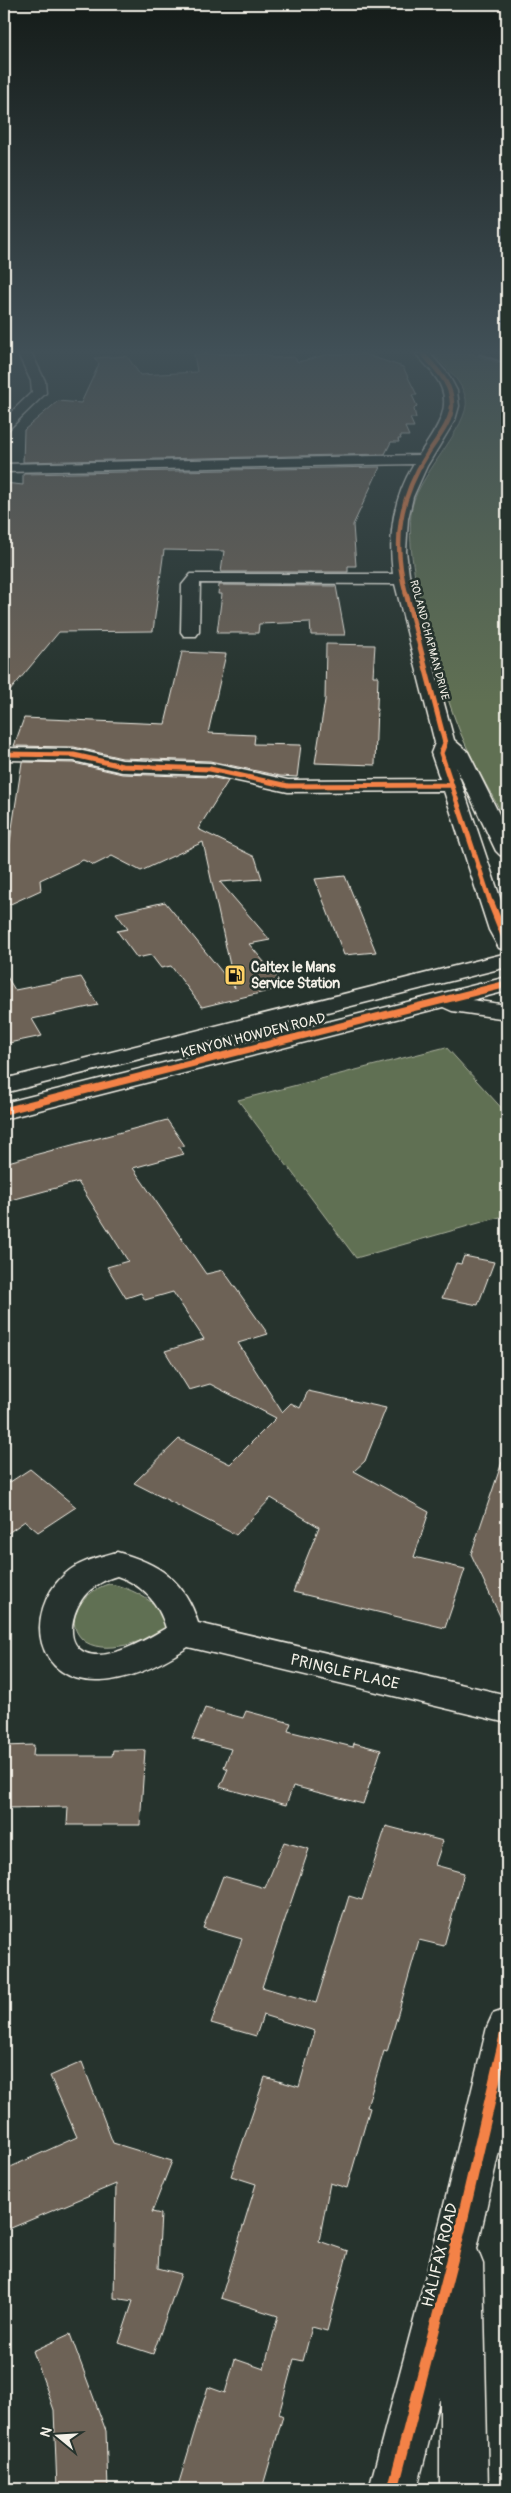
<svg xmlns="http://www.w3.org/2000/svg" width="511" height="2493" font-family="Pangolin,sans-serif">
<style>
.green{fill:#607052;stroke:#aab09d}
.building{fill:#6d6256;stroke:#f4f1e8}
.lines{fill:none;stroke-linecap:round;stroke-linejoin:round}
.minor-casing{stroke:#f4f1e8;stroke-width:3}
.minor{fill:#26332d;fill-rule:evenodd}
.rail{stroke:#f4f1e8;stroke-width:2}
.cycleway-far3-casing{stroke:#26332d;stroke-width:6}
.cycleway-far2-casing{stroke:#26332d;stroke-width:8}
.cycleway-far1-casing{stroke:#26332d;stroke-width:10}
.cycleway-casing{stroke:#26332d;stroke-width:14}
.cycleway-far3{stroke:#f48246;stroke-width:4.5}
.cycleway-far2{stroke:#f48246;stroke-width:5}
.cycleway-far1{stroke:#f48246;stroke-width:7}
.cycleway{stroke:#f48246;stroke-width:11}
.labels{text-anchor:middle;stroke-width:5;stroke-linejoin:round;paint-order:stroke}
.far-street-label{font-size:11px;fill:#f4f1e8;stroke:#26332d}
.poi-label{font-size:14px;font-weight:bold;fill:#f4f1e8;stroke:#26332d;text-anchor:start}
.street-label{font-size:14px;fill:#f4f1e8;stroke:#26332d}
.near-street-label{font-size:16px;fill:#f4f1e8;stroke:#26332d}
</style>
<rect width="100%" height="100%" fill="#26332d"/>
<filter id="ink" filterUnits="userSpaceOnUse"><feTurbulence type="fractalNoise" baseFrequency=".02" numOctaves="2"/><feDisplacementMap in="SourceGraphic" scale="10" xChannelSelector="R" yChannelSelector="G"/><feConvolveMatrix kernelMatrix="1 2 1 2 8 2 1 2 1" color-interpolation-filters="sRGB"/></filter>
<g filter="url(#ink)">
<path class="green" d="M433,354H473L507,366V823C489,789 468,755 455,719C444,690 436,659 428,628C417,591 408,553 411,513C413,480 471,426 466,399C462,381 445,366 433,354Z
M446,1047L507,1114V1215L356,1258L238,1100Z
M109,1584C129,1586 167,1606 169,1627C151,1640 101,1658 82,1639C61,1618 87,1589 109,1584Z"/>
<path class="building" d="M194,354H265L273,358L294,357L298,362L329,354H364L403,367L417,395H412L417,406L414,409L416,418H410L414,427H405L409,436H400L401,439H398L399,442H391L385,454L23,462L24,430L58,401L81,403L99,364L94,358L127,356L140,375L197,372Z
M380,467L353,525L356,566H348V572H221L224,551L164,550L153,631L59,632L4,698V483L23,485V474Z
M219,585L336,586L345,635H311L310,622L259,624L258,633H217L222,594H218Z
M326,644L375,645L373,676H378L375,765L315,763L325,700Z
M182,652L226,654L208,733L255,735L254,744L301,745L297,777L280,776L210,761L122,758L74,747L14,746L24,718L165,724Z
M22,762L74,763L122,774L210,777L228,781L198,829L255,857L262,879L220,882L270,940L249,944L285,987L202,1007L171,966L161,968L151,955L137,958L117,931L128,929L116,913L165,902L235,988L203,842L141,871L112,856L94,865L83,860L40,880L41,890L4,907V856L9,848Z
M345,876L376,952L344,955L315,879Z
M4,972L15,990L81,977L98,1005L32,1019L42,1036L4,1044Z
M167,1120L185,1146L178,1147L184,1154L133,1168L206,1274L223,1270L268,1334L238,1343L282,1412L291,1403L300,1408L308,1391L386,1408L365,1461L354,1471L429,1512L414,1557L465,1569L445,1628L293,1592L319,1527L271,1498L236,1535L134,1483L179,1439L230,1464L276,1418L210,1384L189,1390L165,1351L204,1339L173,1292L145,1300L141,1293L126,1298L107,1267L128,1261L78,1182L4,1202V1163Z
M464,1256L494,1262L478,1305L442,1298L456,1263L461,1264Z
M502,1462L507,1463V1631L471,1554Z
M30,1469L76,1507L38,1532L25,1521L4,1536V1486Z
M205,1708L243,1718L246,1711L291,1723L288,1731L353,1747L354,1743L381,1750L363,1804L293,1786L286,1805L220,1787L228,1769L224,1767L231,1749L192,1739Z
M34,1745L33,1756H112L113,1750H145L140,1825H67L68,1807L4,1808V1746Z
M386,1826L443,1841L435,1865L464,1873L444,1946L419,1940L387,2052L384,2051L367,2107L370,2108L347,2188L330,2183L319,2241L348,2251L327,2331L312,2327L303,2361L294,2359L279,2414L283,2416L262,2489H177L208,2387L225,2393L235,2359L264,2369L278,2316L221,2298L256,2184L231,2176L265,2077L299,2087L315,2031L263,2015L256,2036L211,2023L242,1939L203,1928L223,1876L265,1888L284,1842L309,1849L262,1987L316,2003L349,1896L362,1900Z
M82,2062L113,2143L172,2161L152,2212L161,2214L158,2268L181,2274L153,2354L119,2343L133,2301L114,2298L116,2184L4,2231V2170L77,2137L50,2076Z
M70,2334L106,2431L108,2489H57L54,2410L33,2351Z"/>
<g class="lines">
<g class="minor-casing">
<path id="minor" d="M18,354H32L45,381L46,393L9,429L4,430V419L32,392L31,381Z
M416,354H430L448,374L457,391L459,406L455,420L427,466L413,497L408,519L406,551L409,575L454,740L468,752L507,830V857L500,855L496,851L456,767L507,918V950L499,948L489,930L444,791L288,792L210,775L122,772L74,761L4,760V748L74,749L122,760L210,763L288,780L440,779L431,753L435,743L395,584L200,583L199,632L196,636H184L181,632L182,585L191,574H393C388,534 393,499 414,464L4,472V464L419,455C436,429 457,404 434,375C429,367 422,361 416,354Z
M507,953V967L4,1093V1079Z
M507,977V991L472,1000L507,1005V1019L452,1011L443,1007L4,1119V1103Z
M117,1552C158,1563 185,1580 198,1623L507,1695V1723L188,1647C163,1663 131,1680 100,1681C35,1684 22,1613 65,1574C79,1561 99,1557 117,1552ZM117,1576C142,1584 159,1603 166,1628C147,1639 108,1662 86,1653C62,1643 73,1607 87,1593C95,1585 106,1579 117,1576Z
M507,2009V2116L477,2249L483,2264L488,2489H440V2397L417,2489H369L438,2230L487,2027L493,2014Z"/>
</g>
<use href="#minor" class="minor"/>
<path class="rail" d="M479,354L507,364"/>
<g class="cycleway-far3-casing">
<path id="cycleway-far3" d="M406,594C392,542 399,498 428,453C437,439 451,423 452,406C453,384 436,369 423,354"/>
</g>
<g class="cycleway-far2-casing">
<path id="cycleway-far2" d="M406,593L445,743L441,753L491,904
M4,754L74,755L122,766L210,769L288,786L452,785"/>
</g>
<g class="cycleway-far1-casing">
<path id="cycleway-far1" d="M491,903L507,943
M4,1111L507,984"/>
</g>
<g class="cycleway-casing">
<path id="cycleway" d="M393,2489L460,2230L507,2027"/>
</g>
<use href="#cycleway-far3" class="cycleway-far3"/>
<use href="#cycleway-far2" class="cycleway-far2"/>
<use href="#cycleway-far1" class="cycleway-far1"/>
<use href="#cycleway" class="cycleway"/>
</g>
</g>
<linearGradient id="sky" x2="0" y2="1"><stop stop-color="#151c19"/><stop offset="0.5" stop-color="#415057"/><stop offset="1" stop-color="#415057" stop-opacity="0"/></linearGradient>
<rect width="511" height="703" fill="url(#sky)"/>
<defs>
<g id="fuel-square" transform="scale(1.125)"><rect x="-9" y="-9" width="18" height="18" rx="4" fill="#ffd166" stroke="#26332d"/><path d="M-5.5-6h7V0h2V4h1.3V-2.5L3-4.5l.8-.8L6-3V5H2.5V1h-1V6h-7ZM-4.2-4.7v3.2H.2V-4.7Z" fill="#111"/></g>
</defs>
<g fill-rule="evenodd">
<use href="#fuel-square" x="235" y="975"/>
</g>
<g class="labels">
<g class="far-street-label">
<text transform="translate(430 640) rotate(75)" y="4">ROLAND CHAPMAN DRIVE</text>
</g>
<g class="poi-label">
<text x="251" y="972">Caltex le Mans<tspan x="251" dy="16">Service Station</tspan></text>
</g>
<g class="street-label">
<text transform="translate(253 1035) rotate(-14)" y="5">KENYON HOWDEN ROAD</text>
</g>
<g class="near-street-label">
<text transform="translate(345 1671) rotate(13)" y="6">PRINGLE PLACE</text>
<text transform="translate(439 2255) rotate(-76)" y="6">HALIFAX ROAD</text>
</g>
</g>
<rect width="511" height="2493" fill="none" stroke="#26332d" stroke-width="20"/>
<rect x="10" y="10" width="491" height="2473" fill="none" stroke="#f4f1e8" stroke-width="2" filter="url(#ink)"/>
<g transform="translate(58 2436) rotate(288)" stroke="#26332d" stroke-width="4" paint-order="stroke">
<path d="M0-4L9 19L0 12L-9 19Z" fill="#f4f1e8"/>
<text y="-8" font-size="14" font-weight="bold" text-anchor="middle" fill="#f4f1e8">N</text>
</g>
</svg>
